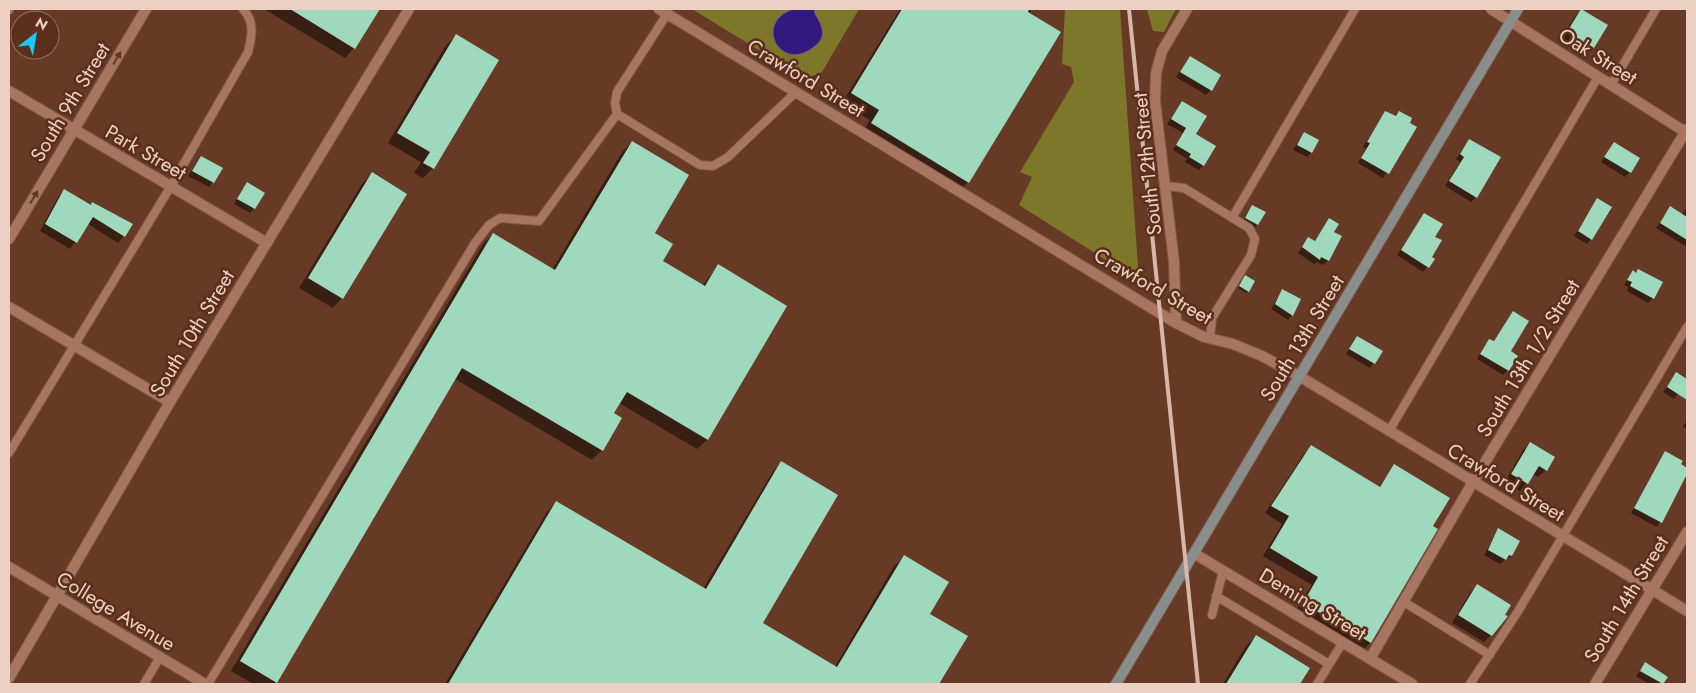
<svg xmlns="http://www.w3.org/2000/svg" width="1696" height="693" font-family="Jost,sans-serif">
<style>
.green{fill:#7d7729}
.water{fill:#32197f;stroke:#6a5094}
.shadow{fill:#0007}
.building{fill:#9ed9be}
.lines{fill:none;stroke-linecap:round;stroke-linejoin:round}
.service-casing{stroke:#7e5846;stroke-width:10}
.minor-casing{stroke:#7e5846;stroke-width:12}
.tertiary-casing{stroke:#7e5846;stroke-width:12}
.secondary-casing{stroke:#7e5846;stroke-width:12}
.service{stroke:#a87660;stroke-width:8}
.minor{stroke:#a87660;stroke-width:10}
.tertiary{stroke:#a87660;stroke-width:10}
.secondary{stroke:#898e8c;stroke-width:10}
.rail{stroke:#d6b7aa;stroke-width:4}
.oneway{fill:#633622}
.labels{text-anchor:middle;stroke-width:5;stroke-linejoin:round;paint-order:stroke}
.street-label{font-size:20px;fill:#ecd0c4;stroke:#5b2f1b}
</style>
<rect width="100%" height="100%" fill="#673a26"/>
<path class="green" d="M692,9H794L782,14L818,19L814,12L815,9H859L822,72L806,79Z
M1065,9H1120L1139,281L1019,205L1032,177L1020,172L1074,82L1071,67L1062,64Z
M1147,9H1176L1164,32L1153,31Z"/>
<path class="water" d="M794,9H815L814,12C820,23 829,35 815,46C781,75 752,22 794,9Z"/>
<path class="shadow" d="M264,9H378L354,48L345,58Z
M900,9H1032L1029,14L1060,33L968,182L958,192L862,133L870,120L842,103Z
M1581,10L1593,47L1586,55L1561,39L1574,18Z
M456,36L497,60L433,168L423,178L414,173L421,162L388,143L446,45Z
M1190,57L1211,90L1206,95L1176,77Z
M1182,103L1203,165L1199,170L1185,162L1187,159L1173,150L1183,133L1167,124Z
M1385,112L1394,117L1399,112L1408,123L1415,127L1383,178L1358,163L1366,148L1363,147Z
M1304,133L1311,153L1307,157L1293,150Z
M1469,140L1476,197L1471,202L1445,186L1460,162L1456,159Z
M632,142L661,262L702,286L718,266L786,306L707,440L697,449L619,403L612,414L621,418L602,450L592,460L455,379L276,682L273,684H253L231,671L483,244L493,234L552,270L622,152Z
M1614,143L1630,172L1625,177L1601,162Z
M201,157L221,169L209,187L188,176Z
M372,174L342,298L333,308L299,288L362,184Z
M247,184L254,208L250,213L234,204Z
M65,191L124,236L118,243L88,224L70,249L40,231L58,197Z
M1597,200L1591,239L1587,244L1574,236Z
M1252,206L1257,225L1253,229L1241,223Z
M1687,207V243L1685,246L1656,228L1670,208L1682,215Z
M1425,215L1433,237L1430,257L1433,259L1423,272L1397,255Z
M1329,220L1333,232L1340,237L1328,261L1323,265L1317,262L1314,264L1298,253L1308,239L1314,242Z
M1633,272L1653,298L1648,303L1627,291L1628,287L1624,285Z
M1244,278L1248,291L1246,293L1238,288Z
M1282,291L1292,315L1288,320L1271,309Z
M1513,312L1508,370L1503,375L1477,359L1485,345L1490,340L1493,342Z
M1357,337L1374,363L1370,368L1346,354Z
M1677,374L1687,380L1674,399L1663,392Z
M1687,420V429L1683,427Z
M1531,443L1546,470L1538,477L1533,474L1520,491L1505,482L1523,450Z
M1311,447L1378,488L1394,466L1432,526L1436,529L1370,643L1363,650L1296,610L1312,585L1263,556L1282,524L1265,513L1304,454Z
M1665,453L1687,469V474L1657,527L1631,513Z
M781,463L761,623L835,667L894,566L904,557L928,614L966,637L938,684H445L547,512L556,502L703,589L772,473Z
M1499,530L1518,543L1511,556L1500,564L1484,555Z
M1477,586L1491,635L1484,642L1452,623L1470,593Z
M1256,636L1308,668L1299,684H1223L1246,646Z
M1645,664L1666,677L1662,684H1649L1636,676Z"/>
<path class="building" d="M290,9H380L355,49Z
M902,9H1029L1028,12L1061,32L969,183L871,123L879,110L851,93Z
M1581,9L1608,25L1594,48L1567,32Z
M456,34L499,60L434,169L423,163L430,152L397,133Z
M1190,56L1221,75L1212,91L1180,72Z
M1182,101L1207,116L1196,134L1216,146L1204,166L1189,157L1191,154L1176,145L1186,128L1171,119Z
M1385,111L1396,116L1399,111L1412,118L1410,123L1417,127L1389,174L1361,158L1370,143L1367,142Z
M1304,132L1319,140L1312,153L1297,145Z
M1469,139L1501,157L1477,198L1449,181L1464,157L1460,154Z
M632,141L689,175L655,233L673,244L663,261L705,286L718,264L787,306L708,440L627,392L614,413L622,418L603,451L462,368L277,683L240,661L493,233L555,270Z
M1614,142L1640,158L1631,173L1604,157Z
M201,156L223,168L214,183L192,171Z
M372,172L407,194L343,299L308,278Z
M247,182L265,193L255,209L237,199Z
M64,189L91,205L92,202L133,224L125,237L93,217L77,243L45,224Z
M1597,198L1612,207L1592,240L1578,231Z
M1252,205L1266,212L1258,225L1245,218Z
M1670,206L1687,217V240L1660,223Z
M1424,213L1443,224L1435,237L1442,240L1432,257L1435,259L1429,268L1401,250Z
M1329,218L1339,224L1334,232L1342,236L1329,261L1321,257L1320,260L1302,247L1308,237L1315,241Z
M1638,269L1663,282L1654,299L1630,286L1632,282L1627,280L1633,270L1636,273Z
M1245,275L1255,281L1249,292L1239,286Z
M1282,289L1301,299L1293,316L1275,304Z
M1513,311L1529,321L1511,351L1518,356L1509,371L1480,354L1489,339L1494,341Z
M1357,336L1383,351L1375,364L1349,349Z
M1676,372L1687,379V400L1667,387Z
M1530,442L1555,457L1547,471L1539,466L1528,484L1511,474Z
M1311,445L1380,487L1394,464L1450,498L1433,526L1438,529L1371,643L1303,603L1318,577L1270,548L1289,516L1271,506Z
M1665,451L1683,461L1681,464L1687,468V474L1662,523L1634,508Z
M781,461L838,495L763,623L837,667L904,555L949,582L930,614L968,636L939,684H448L556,501L706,589Z
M1498,528L1520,541L1512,556L1509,555L1506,560L1488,550Z
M1477,584L1511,605L1505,615L1508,616L1492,636L1458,615Z
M1256,635L1310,668L1300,684H1226Z
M1645,662L1668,677L1663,684L1640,671Z"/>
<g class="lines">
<g class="service-casing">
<path id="service" d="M9,10V9
M667,14L617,92L615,103L617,114L700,165L713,166L728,157L796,92
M1611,85L1656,9
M1166,186L1184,188L1249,228L1255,239L1251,255L1212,318L1210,338
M1232,218L1355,9
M1389,431L1598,77
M9,453L171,186L248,52C252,36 255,22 243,9
M1216,596L1329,664
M1404,602L1490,655
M1212,615L1223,571
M144,684L160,657
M208,684L475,243L489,225L500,218L539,221L617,114
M1317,684L1343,642
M1470,684L1517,613L1687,327"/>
</g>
<g class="minor-casing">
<path id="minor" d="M659,9L1176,323L1204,337L1233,344L1262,356L1299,376L1687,611
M1491,9L1687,133
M9,91L267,243
M9,307L170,402
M1176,323L1174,262L1155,101L1156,73L1162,51L1187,9
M1195,554L1412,684
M1370,659L1473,482L1687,129
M9,678L170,402L409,9
M1595,684L1687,532"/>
</g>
<g class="tertiary-casing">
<path id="tertiary" d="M9,239L146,9
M9,567L205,684"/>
</g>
<g class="secondary-casing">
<path id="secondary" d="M1116,684L1518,9"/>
</g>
<use href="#service" class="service"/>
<use href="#minor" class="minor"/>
<use href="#tertiary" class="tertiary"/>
<use href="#secondary" class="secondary"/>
<path class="rail" d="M1129,9L1198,684"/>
</g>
<defs><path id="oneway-solid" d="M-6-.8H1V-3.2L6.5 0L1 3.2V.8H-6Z" transform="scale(1.25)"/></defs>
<g class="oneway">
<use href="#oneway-solid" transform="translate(117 58) rotate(-59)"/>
<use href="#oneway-solid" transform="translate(34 197) rotate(-59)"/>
</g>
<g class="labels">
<g class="street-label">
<text transform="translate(1598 56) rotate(32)" y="7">Oak Street</text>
<text transform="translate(806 78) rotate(31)" y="7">Crawford Street</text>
<text transform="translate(70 102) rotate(-59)" y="7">South 9th Street</text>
<text transform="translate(146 152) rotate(30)" y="7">Park Street</text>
<text transform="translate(1147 164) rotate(-96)" y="7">South 12th Street</text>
<text transform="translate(1153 286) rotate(30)" y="7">Crawford Street</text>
<text transform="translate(192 333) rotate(-59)" y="7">South 10th Street</text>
<text transform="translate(1302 338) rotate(-59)" y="7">South 13th Street</text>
<text transform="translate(1528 358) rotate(-59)" y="7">South 13th 1/2 Street</text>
<text transform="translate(1506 482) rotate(31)" y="7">Crawford Street</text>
<text transform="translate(1626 599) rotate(-59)" y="7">South 14th Street</text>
<text transform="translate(1313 604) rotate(31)" y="7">Deming Street</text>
<text transform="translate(116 611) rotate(31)" y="7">College Avenue</text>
</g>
</g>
<rect width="1696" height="693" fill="none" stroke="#ecd0c4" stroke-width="20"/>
<g transform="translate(35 35) rotate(31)"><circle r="24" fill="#5b2f1b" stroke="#956f5f"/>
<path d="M0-4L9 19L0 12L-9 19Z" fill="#19cafc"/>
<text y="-8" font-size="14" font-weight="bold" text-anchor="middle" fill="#ecd0c4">N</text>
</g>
</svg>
